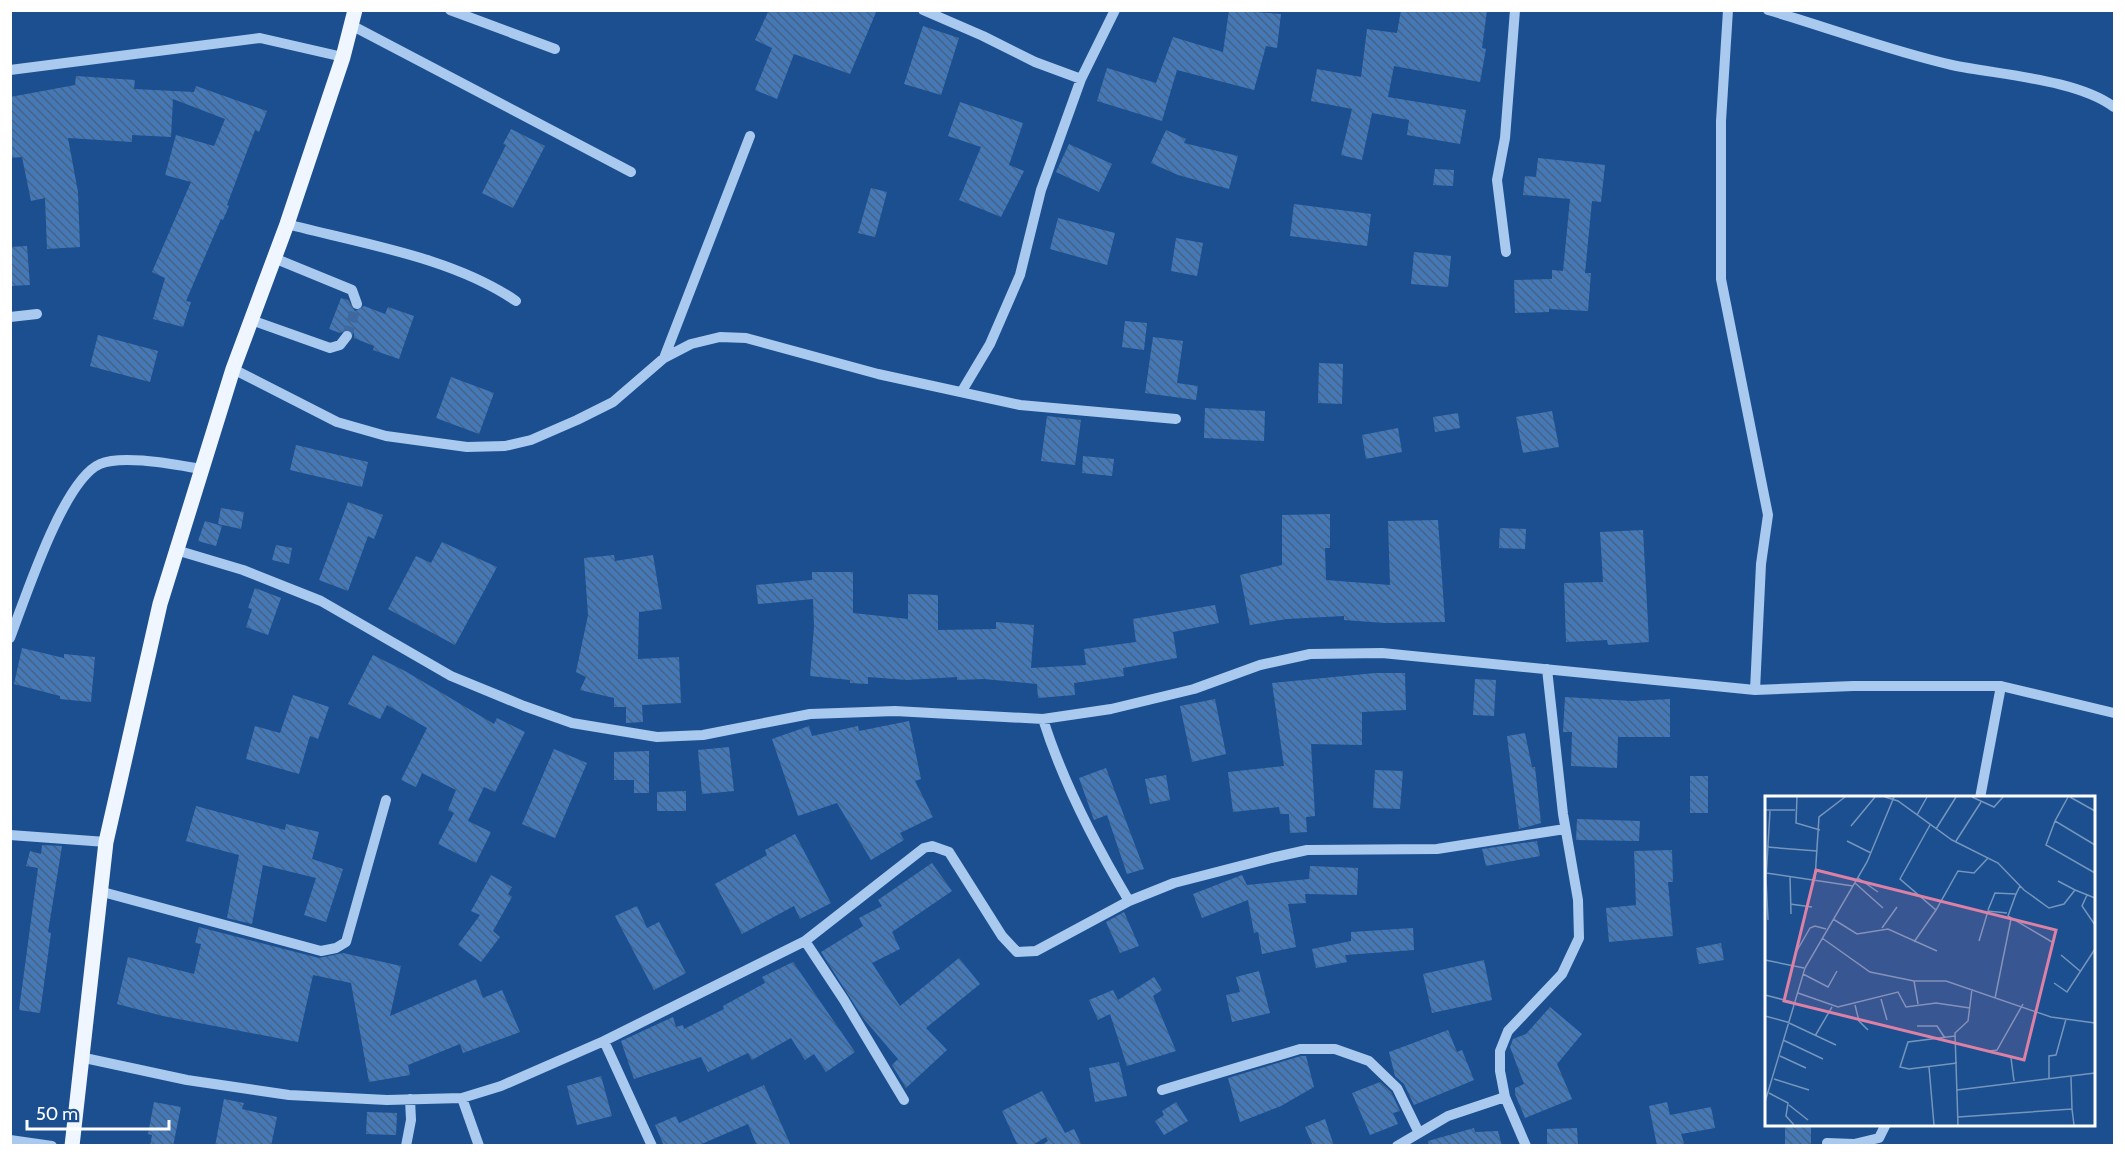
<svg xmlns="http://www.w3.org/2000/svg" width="2125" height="1156" font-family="Cabin,sans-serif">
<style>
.building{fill:url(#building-back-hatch)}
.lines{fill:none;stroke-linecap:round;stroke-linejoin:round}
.minor-tunnel{stroke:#3d69a0;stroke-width:10;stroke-dasharray:10 5;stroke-linecap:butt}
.minor{stroke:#a9c9ee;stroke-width:10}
.major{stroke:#f0f6ff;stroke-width:15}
.inset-road{fill:none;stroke:#7695bc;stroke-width:1.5}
.view{fill:#dd80a5;fill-opacity:0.15;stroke:#dd80a5;stroke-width:3}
.inset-edge{fill:none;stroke:#fff;stroke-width:3}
</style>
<defs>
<pattern id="building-back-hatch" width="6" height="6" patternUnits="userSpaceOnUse" patternTransform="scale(1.5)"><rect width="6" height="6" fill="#4478b7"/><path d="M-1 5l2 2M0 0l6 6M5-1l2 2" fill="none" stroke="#486282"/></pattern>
</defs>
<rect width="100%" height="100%" fill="#1b4f8f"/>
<path class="building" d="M769,10H877L850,74L794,54L777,99L755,90L772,48L755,40Z
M1229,10L1281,14L1277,48L1266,46L1254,90L1177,70L1162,121L1097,101L1107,68L1156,83L1173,37L1223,52Z
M1401,10H1487L1482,48L1486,49L1480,82L1394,66L1388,97L1466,110L1460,144L1407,135L1409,120L1372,113L1362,160L1341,155L1352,109L1311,101L1317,69L1361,77L1367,29L1397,33Z
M923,26L959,38L941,95L904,84Z
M76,76L135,80L134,89L194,92L196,86L267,111L259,132L255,130L227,205L229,206L223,220L221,219L186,301L191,302L183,327L153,319L165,278L152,272L191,182L165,175L176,135L214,146L225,119L173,99L171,137L132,135V142L68,138L78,192L80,247L47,249L45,198L31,201L22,157L10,158V97L75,85Z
M960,102L1023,123L1009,165L1024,171L1001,217L959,200L981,147L948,136Z
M511,129L545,146L513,208L482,193L506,145L503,144Z
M1166,130L1186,139L1184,143L1238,156L1229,189L1178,175L1151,163Z
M1069,144L1112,164L1099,192L1056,172Z
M1538,158L1605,165L1601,202L1592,201L1585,273H1591L1588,311L1549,309V312L1515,313L1514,280L1552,279V270L1563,271L1570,199L1523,195L1525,176L1536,177Z
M1435,169L1454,170L1453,186L1433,185Z
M871,188L887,192L875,237L858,233Z
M1294,204L1371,214L1367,246L1290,236Z
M1058,218L1115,233L1107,265L1050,249Z
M1176,238L1203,243L1197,276L1171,271Z
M27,246L30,285L10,286V247Z
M1414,252L1451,256L1448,287L1411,284Z
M341,298L348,300L355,311L364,306L385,314L388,307L414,316L399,359L373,350L374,346L354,338V333L349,329L340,333L329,329Z
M1125,321L1147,323L1144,350L1122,347Z
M98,335L158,351L150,382L90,366Z
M1153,337L1183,341L1177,383L1198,386L1196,400L1145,393Z
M1319,363L1343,364L1342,404L1318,403Z
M451,377L494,393L479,434L436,418Z
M1205,408L1265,411L1264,441L1204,438Z
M1552,411L1559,447L1523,453L1516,417Z
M1458,413L1460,428L1435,432L1433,417Z
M1047,416L1081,420L1075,465L1041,461Z
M1398,428L1402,452L1366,459L1362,435Z
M296,445L368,462L362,487L290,470Z
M1083,456L1114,459L1112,476L1082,473Z
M348,502L383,515L374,539L368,536L348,591L319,580Z
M221,508L244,512L241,529L218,524Z
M1330,514V548H1325L1326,580L1390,585L1388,521L1438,520L1445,622L1385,623L1344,620V616L1287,619L1250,625L1240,575L1282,565V515Z
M205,521L222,526L216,546L198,541Z
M1500,528L1526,529L1525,549L1499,548Z
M1643,530L1649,642L1608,645L1607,640L1566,642L1564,583L1603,582L1600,532Z
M442,542L497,567L455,645L388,609L416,556L431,563Z
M276,545L292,548L289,564L272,560Z
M614,555L615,561L653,555L662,609L639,612L638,659L679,657L681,703L642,705L643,722L626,723V707H614V698L580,690L586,677L576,672L588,615L584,558Z
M812,572H853V613L908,619V594L938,595V630L996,629V622L1034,625L1031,668L1086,665L1084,649L1136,642L1133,619L1215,605L1219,623L1173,632L1177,658L1123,668L1124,676L1074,683L1075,695L1038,698L1037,684L984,679L957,680V677L907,680L868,677V684L850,683V680L810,676L814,627L813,599L758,604L756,585L812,580Z
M255,588L281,598L268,635L246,627L252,609L248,608Z
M22,648L64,658V654L95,657L91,702L60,699V696L14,684Z
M373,655L405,671L494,724L497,718L525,732L495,792L484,787L468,821L491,832L476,863L438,844L454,813L448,810L456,790L422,773L416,787L401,780L427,728L387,705L380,719L348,704Z
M1375,673H1405L1406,710L1362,712V745L1311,744L1315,816L1306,817L1307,832L1290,833L1289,814H1280L1279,807L1233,812L1228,772L1284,766L1272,683Z
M1475,679L1496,680L1494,716L1473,715Z
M293,695L329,707L318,739L310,736L299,774L246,759L255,726L280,733Z
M1565,697L1632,701L1670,699V737H1618L1617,768L1571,766L1572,732H1563Z
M1215,699L1226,754L1192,762L1180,706Z
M909,721L921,779L915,781L933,817L900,833L904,840L871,860L837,803L798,816L772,739L809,726L812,736L858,726L859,731Z
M1525,733L1532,767H1535L1541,823L1519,829L1507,736Z
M729,747L734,791L702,794L698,750Z
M554,749L587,763L555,838L522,824Z
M649,751V793H634V780H614V752Z
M1106,768L1144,869L1127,874L1107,815L1094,820L1079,778Z
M1375,770L1403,771L1400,809L1373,808Z
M1166,775L1170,800L1150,804L1145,779Z
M1690,776H1708V813H1690Z
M686,791V811H657V792Z
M196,806L285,830L286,824L319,832L312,859L343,869L326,922L304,915L316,878L263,865L252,924L227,918L239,855L186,841Z
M1577,819L1640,821L1639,841L1576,840Z
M795,834L831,903L800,919L794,906L742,934L715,884L767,855L765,850Z
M1537,841L1540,856L1486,866L1482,849Z
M42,845L62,846L48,932L51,933L40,1013L19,1010L38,868L26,866L30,851L41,854Z
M1672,850L1673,882H1668L1673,936L1609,942L1606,908L1636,905L1634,851Z
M932,863L952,891L892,932L900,949L872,963L900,1006L959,958L980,984L926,1028L947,1050L906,1088L892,1065L898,1059L863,1018L821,952L863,926L859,918L882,906L878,900Z
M1310,866L1358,868L1357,895L1305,894L1306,903L1288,904L1296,947L1262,954L1258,932L1254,933L1248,900L1202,918L1193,894L1242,875L1247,885L1309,879Z
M491,875L512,887L508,894L512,897L493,931L500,937L481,962L458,945L480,915L471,911Z
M637,906L647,928L659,922L686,973L654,990L615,916Z
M1124,912L1139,946L1120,953L1106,922Z
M199,927L319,958L343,953L401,966L390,1016L476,979L483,998L502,990L520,1032L463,1053L460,1044L408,1065L410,1075L369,1082L351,983L313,975L298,1042L163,1016L117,1004L128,957L194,974L201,944L195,943Z
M1413,928L1414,950L1345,955L1347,962L1316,968L1312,949L1351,941V932Z
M1721,943L1724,960L1699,964L1696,948Z
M1484,960L1492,1000L1432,1013L1423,974Z
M793,962L855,1052L826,1072L814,1054L805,1060L791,1038L752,1060L748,1053L708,1072L701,1057L634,1079L621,1041L673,1017L676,1027L683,1025L684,1029L724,1009L723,1006L765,983L762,977Z
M1259,971L1270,1013L1232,1022L1226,995L1240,992L1236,977Z
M1154,977L1162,990L1153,996L1176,1051L1127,1066L1110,1014L1098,1020L1089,1000L1113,990L1118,1000Z
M1550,1007L1582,1034L1557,1064L1572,1099L1525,1118L1515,1094V1088L1524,1084L1510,1047L1513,1039L1526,1034Z
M1448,1030L1457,1052L1462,1050L1474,1080L1414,1105L1404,1084L1395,1076L1389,1052Z
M1301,1056H1306L1314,1087L1281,1106L1240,1122L1228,1078Z
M1119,1062L1127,1096L1095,1102L1089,1068Z
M601,1076L612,1116L577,1125L567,1086Z
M1380,1082L1391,1092L1400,1111L1393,1113L1398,1124L1370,1135L1352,1093Z
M764,1085L791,1146H757L748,1124L697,1146H664L655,1125L676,1116L679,1123Z
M1042,1091L1065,1133L1074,1129L1082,1146H1040L1048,1141L1046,1137L1031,1146H1018L1002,1111Z
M224,1099L244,1103L242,1109L277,1117L271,1146H215Z
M154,1102L181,1107L173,1146H150L152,1135L148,1134Z
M1176,1102L1188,1121L1164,1135L1155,1121L1164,1115L1162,1111Z
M1667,1102L1670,1115L1711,1107L1715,1128L1681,1134L1685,1146H1657L1649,1106Z
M367,1112L397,1113L396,1135L366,1134Z
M1325,1119L1334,1146H1313L1305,1127Z
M1785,1125H1811V1146H1785Z
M1474,1128L1475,1132L1498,1131L1502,1146H1429L1428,1141Z
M1577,1128L1578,1146H1547V1129Z"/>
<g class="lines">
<path class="minor-tunnel" d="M347,336L357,304"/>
<path class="minor" d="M450,10L555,49
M923,10L983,36L1035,62L1081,79L1115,10
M1728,10L1721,121V279L1768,515L1761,564L1755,690
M1768,10C1830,28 1890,51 1952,65C1999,75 2077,79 2114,107
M351,25L631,172
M10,70L260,38L343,57
M287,224C362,244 452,257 516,301
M1506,252L1497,180L1505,138L1515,10
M274,258L352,290L357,304
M10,317L37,314
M251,320L330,348L340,345L347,336
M664,358L750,136
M233,369L337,422L386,436L467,447L505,446L531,440L577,420L613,402L664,358L691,344L720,337L746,338L878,374L1020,405L1176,419
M962,391L990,344L1020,275L1041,190L1081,79
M176,550L243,570L321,601L451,676L524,706L572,723L657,737L703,735L810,714L895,711L1043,719L1111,709L1194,689L1260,665L1310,654L1382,653L1755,690L1853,686H2001L2114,713
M10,638C25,599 63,480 100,464C123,454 176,465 201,469
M1043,719C1063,783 1095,844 1129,901
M1980,798L2001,686
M10,835L106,842
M99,891L321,951L336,948L346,942L386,800
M805,941L844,1000L904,1100
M604,1041L652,1146
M80,1057L187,1080L289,1095L387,1100L462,1098L501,1086L604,1041L805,941L924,848L932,846L949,852L1002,936L1017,952L1036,951L1129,901L1174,883L1271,858L1307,850L1437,849L1565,829
M1162,1090L1300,1049H1335L1369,1061L1397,1088L1419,1133
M462,1098L479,1146
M10,1140L52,1146
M1827,1143L1854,1144L1879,1138L1886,1124
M406,1146L411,1120L410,1099
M1397,1146L1448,1116L1505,1097
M1526,1146L1505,1097L1500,1071V1051L1508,1031L1562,974L1579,938L1578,900L1563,814L1547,669"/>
<path class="major" d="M72,1146L106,842L160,604L233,369L287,224L343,57L355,10"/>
</g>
<g transform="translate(1765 796)">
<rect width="330" height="330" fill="#1b4f8f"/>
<path class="inset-road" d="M32,1L31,27L55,34M120,1L133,5L187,44L233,67L259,94L284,112L299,108L310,94L330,102M207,1L229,11L238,1M303,1L290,25L330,49M305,1L330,15M0,14H30M152,19L162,1M290,25L281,49L330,77M165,29L135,83L171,114L193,75L209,77L223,62M86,30L110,1M171,33L191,1M82,45L106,57M191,45L216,6M2,51L52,55M1,77L88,90M25,80L26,118M93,82L113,96M50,83L54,21L80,1M293,85L310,94M90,87L118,112M251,98L243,120L287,146M322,99L317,110L330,129M25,108L47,111M223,114L230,97L251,98L255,90M68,123L92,138L123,133L172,155M3,124L1,83L5,15M117,132L132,111M57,142L105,176L149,185H181L286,221L330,227M214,145L223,115L242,117M149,146L171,114M30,158L45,132L50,130L61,133M296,159L315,175M0,164L39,172M38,178L63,191L72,175M149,185L153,208M289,187L302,196L330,153M33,197L73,211L133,196L141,211L171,207L205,212M0,199L27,206M230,202L246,123M116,203L122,224M90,209L94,225L103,234M0,220L22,226L71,249M152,230H172L180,242M50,240L67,211M190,240L143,246L135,271L144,273L192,267M18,244L58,263M225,255L232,254L258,208M15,260L41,272M246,262L249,285M164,271L169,329M306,281L307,313M9,283L44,294M284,283V260L291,259L301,223M192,294L330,277M4,297L23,307L21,320L29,329M0,306L40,172L102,66L129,1M24,309L43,324M193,321L307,313L309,329M193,329L190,237L203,225L207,193"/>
<path class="view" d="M51,74L291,134L259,264L19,205Z"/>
<rect width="330" height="330" class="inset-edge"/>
</g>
<rect width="2125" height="1156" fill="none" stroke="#ffffff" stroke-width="24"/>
<path d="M27 1120v9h142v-9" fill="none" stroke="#ffffff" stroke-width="3"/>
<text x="36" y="1120" font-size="18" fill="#ffffff" stroke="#1b4f8f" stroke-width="4.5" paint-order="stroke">50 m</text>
</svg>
